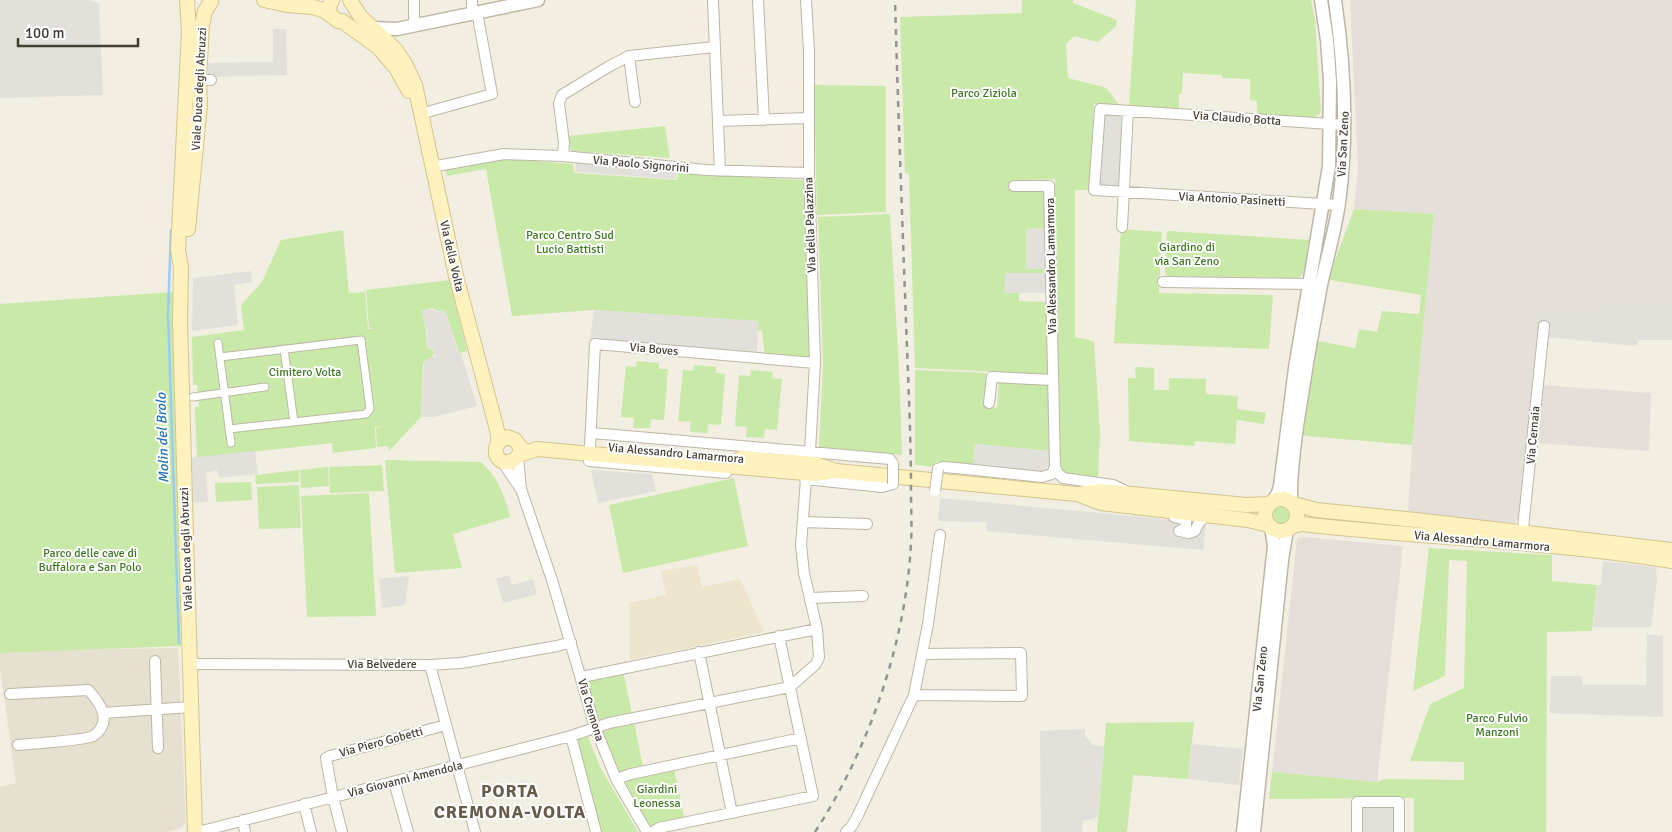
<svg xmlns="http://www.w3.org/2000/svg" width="1672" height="832" font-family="Signika,sans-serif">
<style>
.residential{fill:#e6e0d0}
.industrial{fill:#e4dfd8}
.education{fill:#ece4cb}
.green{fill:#c9e9a8}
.parking{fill:#e2e0db}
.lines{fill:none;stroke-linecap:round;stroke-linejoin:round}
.stream{stroke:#9acbf3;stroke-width:2.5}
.pedestrian-casing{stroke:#beb6a5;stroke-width:9}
.minor-casing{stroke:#beb6a5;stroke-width:12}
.tertiary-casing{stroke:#beb6a5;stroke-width:15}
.secondary-casing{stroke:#d4c58f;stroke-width:16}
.pedestrian{stroke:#fff;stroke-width:7}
.minor{stroke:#fff;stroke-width:10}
.tertiary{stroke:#fff;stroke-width:12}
.secondary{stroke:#fff2bf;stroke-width:14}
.rail{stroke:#939393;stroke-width:2.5;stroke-dasharray:6 6;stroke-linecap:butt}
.minor-bridge-casing{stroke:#beb6a5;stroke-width:12;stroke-linecap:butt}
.minor-bridge{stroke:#fff;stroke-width:10}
.labels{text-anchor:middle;stroke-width:4;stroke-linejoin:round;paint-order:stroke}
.street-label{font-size:12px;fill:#443e32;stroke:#fff}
.park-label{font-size:12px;fill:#407824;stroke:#fff}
.water-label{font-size:14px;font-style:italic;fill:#2772b4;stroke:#fff}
.district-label{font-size:18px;font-weight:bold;letter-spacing:1px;fill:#675c49;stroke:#fff}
</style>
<rect width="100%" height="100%" fill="#f2eee2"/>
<path class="residential" d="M178,648L186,822L180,829L164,832H0V787L16,783L0,668V651Z"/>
<path class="industrial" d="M1350,0H1672V340H1639L1636,346L1537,336L1520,516L1516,522L1509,525L1408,513L1412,445L1434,214L1354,209L1358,168Z
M1541,385L1651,393L1649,451L1535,443Z
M1304,537L1403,546L1377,782L1272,772L1297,540L1298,538Z"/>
<path class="education" d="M697,565L702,587L740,579L764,632L630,660L629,603L666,595L661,571Z"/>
<path class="green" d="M1022,0H1073V3L1117,20L1116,26L1098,42L1074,36L1066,44L1068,78L1106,88L1120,106L1094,104L1089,190H1075V337L1094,341L1100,434L1098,477L1063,473L1058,465L1055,179L1012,180V190H1043L1047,195L1048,228L1026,229L1027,269H1051V273L1005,274V293H1019V301L1046,302L1048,374L915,368L909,174L905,173L900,17L1022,13Z
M1136,0H1311L1315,21L1321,113L1311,119L1257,115V101L1250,100V79L1222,78V75L1183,73L1182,94H1179V109L1129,106Z
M814,85L886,86V212L817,215Z
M665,126L670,158L572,151L569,147L568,136Z
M504,159L573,164L574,173L677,180L678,173L803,180L811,357L765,355L762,331H758V321L594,310L512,316L486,169L447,176L445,170Z
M1354,209L1434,214L1412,445L1307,436L1303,434L1318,341L1355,348L1359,329L1377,332L1382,311L1419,314L1421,295L1330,280L1333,266Z
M890,214L899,368L902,455L819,447L823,365L818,217Z
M1121,229L1162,232L1159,293L1273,295L1269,349L1114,343Z
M343,230L349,293L365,292L368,329L375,328H369L366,290L450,280L467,351L459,353L445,310L438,311L432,308L422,311L426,330L427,348L432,349L434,353L432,358L426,360L423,364L421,417L389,451L388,446L377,447L376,428L384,426L375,427L376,448L333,453L332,443L197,458L195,407L199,406L197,385H193L192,337L244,330L241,305L262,282L281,240Z
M1167,231L1311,240L1308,243L1307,248L1308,252L1304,273L1298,278L1167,276L1165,272Z
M173,292L181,646L0,653V304Z
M637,361L659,363V369H668L664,420L651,419L650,428H633L634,418L621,417L626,366L636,367Z
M694,365L716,367V373L725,374L721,425L708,424L707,433L690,432L691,422L678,421L683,370L693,371Z
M1135,367L1154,368V390H1169V378L1206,379V394L1238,396L1237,409L1266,413L1264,424L1237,420L1235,444L1195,441L1194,446L1129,441L1128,378H1136Z
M751,370L773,372L772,378L782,379L777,430L765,429L764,438L746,437L747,427L735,426L739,375L750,376Z
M915,370L986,373L984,406L997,408L999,381L1050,384V451L975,444L973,465L938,462L933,467L915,465Z
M385,460L481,462C497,476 505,496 510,517L453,534L462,568L395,573Z
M382,465L384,491L330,493L329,467Z
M328,467L329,486L301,488L300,470Z
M299,470V482L256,484L255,475Z
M734,478L748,546L623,573L609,505Z
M251,482L252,500L216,502L215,483Z
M299,485L301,528L259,529L257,487Z
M369,493L376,616L307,617L301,496Z
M1270 514a11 11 0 1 1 22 0a11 11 0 1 1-22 0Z
M1429,548L1552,555V581L1597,585L1592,631L1547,632L1546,832H1414V798L1269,799L1272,772L1377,782L1385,779L1464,780V762L1410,761L1430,704L1464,688L1467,561L1449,560L1445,676L1413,691Z
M623,671L632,714L599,720L586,679Z
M634,722L643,767L619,772L602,730L603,729Z
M1194,722L1188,779L1133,775L1127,832H1097L1106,723Z
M588,737L600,767L638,832H600L576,740Z
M674,769L685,820L650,828L624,780Z"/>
<path class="parking" d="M0,0H89L99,3L103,95L0,98Z
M273,29H286L287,75L208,77V63L273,62Z
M1100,109L1128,111L1125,192L1094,190Z
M576,163L676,172V179L575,172Z
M1026,229H1050L1051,269H1026Z
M251,271L252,282L234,285L238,325L192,331L193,278Z
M1005,273H1051V293H1004Z
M1604,308H1672V339L1537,337L1538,317L1595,316Z
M431,309L437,312L445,310L458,353L461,354L477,406L434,417H421L424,364L426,360L435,356L433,348H428L427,330L422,313L424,310Z
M594,310L758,321L757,354L590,342Z
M975,444L1050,451V469L1046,472H1037L973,465Z
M255,451L258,474L219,478L217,470L206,473L208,502L191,503L190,458Z
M591,470L652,474L656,491L598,503Z
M940,498L1206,523L1203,550L986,531L987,522L938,521Z
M1603,561L1656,567L1657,580L1651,627H1593L1597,585H1601Z
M509,575L512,585L533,579L537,594L503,603L496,579Z
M409,576L405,605L382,608L379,579Z
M1647,634L1663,636V717L1550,713L1551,676H1582V685H1646Z
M1085,729V736L1093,745L1104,747L1098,817L1083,821L1082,832H1041L1040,731Z
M1192,744L1243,749L1239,785L1188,779Z
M1360,806H1396V832H1360Z"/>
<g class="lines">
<path class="stream" d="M171,231L168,314L179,643"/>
<g class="pedestrian-casing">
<path id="pedestrian" d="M218,343L231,443
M284,349L294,422
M220,357L361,340L370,409L366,414L229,429
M193,397L265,387"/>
</g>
<g class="minor-casing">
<path id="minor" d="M472,0V13
M713,0L720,171
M758,0L764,120
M806,0L809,51V173L815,363L810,451
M414,25V0
M629,56L635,102
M199,80H211
M420,114L492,94L477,12
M718,121L808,118
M563,156L564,143L559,103L562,95L608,67L629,56L714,47
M431,167L504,154L563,156L706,170L809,173
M1339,205L1094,190L1100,109L1345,125
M1122,227L1128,111
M1163,282L1315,284
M989,403L992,377L1053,380
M592,433L890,459L893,464
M590,446L595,344L815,363
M589,454V461L726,473
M518,458L521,489L552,580L595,727L616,779L647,832
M501,460L520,488
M1055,467L1058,473L1063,478L1113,485L1126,491
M938,469L943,467L956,468L1042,477L1052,474L1055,467L1049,186H1014
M805,479L882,487L893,484
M1174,517L1186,520V528L1179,531
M803,522L867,524
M1180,531L1189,533L1195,531C1198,523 1201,519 1209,515
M1522,538L1544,326
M810,598L863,596
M699,652L732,813
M155,661L158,748
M190,664L430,665L461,663L557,646L571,642
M430,665L475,832
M582,677L817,629
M10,694L88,690C101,703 113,723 93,736C87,740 30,744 18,745
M914,695L1022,696L1021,653L922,654
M103,713L191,707
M571,736L596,832
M616,779L631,774L801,738
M394,782L408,832
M304,804L311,832
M243,820L245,832
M198,832L571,736L609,723L790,687L816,664L819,657L817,629L804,573L801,545L806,479
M342,832L333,797L326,758L330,756L446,725
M652,832L659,828L813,796L779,636
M846,832L852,826L858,815L914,695L928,624L940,535
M1357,832V802H1399V832"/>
</g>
<g class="tertiary-casing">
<path id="tertiary" d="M372,28L397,29L538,0
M1273,501L1278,493L1280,486L1295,368L1329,166L1330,81L1327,40L1321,0
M1291,502C1290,477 1294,451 1297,426C1304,379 1312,332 1321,285C1327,258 1335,231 1339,203C1348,135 1345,68 1335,0
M1243,832L1274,546L1271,527
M1254,832L1282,560L1287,530"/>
</g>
<g class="secondary-casing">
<path id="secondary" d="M187,0L189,32L178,250L181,267L180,321L186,535L195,832
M264,0L287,5L313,7L325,11L338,21H342L378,47L396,68L409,91
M350,0L360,16L395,49L405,64L415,85L456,276L496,426C497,431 499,438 498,442C497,447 495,449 496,454C501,468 519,463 521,448L515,440L507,437L498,442
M330,15L329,7L332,0
M188,229L200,105L199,80L202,25L205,11L211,2
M519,455L537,449L815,474L836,471L1077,494L1101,503L1248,520L1269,525
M741,458L815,464L833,470
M1080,494L1101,491L1246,505L1270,504
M1265 515a16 16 0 1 1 32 0a16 16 0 1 1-32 0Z
M1294,504L1316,510L1416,520L1672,550
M1293,526L1302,524C1425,538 1550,541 1672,561"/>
</g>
<use href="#pedestrian" class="pedestrian"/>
<use href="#minor" class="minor"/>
<use href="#tertiary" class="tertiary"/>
<use href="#secondary" class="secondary"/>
<path class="rail" d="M815,832C869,749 906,642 911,543C912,526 911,509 911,492C911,435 908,378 906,321C902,214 898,107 895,0"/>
<g class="minor-bridge-casing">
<path id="minor-bridge" d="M893,464V484
M935,491L938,469"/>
</g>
<use href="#minor-bridge" class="minor-bridge"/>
</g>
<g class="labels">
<g class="street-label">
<text transform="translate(199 89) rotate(-87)" y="4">Viale Duca degli Abruzzi</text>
<text transform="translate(1237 118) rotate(4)" y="4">Via Claudio Botta</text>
<text transform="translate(1343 144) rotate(-87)" y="4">Via San Zeno</text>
<text transform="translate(641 164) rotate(5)" y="4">Via Paolo Signorini</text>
<text transform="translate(1232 199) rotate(3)" y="4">Via Antonio Pasinetti</text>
<text transform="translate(810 225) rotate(-92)" y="4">Via della Palazzina</text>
<text transform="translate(452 256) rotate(77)" y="4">Via della Volta</text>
<text transform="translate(1051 266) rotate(-91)" y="4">Via Alessandro Lamarmora</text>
<text transform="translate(654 349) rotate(5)" y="4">Via Boves</text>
<text transform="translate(1533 435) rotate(-85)" y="4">Via Cernaia</text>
<text transform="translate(676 453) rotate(5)" y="4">Via Alessandro Lamarmora</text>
<text transform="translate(1482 541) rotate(5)" y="4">Via Alessandro Lamarmora</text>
<text transform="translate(186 549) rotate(-92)" y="4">Viale Duca degli Abruzzi</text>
<text x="382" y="668">Via Belvedere</text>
<text transform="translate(1260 679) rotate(-84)" y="4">Via San Zeno</text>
<text transform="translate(591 710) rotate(73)" y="4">Via Cremona</text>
<text transform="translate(381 742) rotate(-15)" y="4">Via Piero Gobetti</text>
<text transform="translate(405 779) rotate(-14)" y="4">Via Giovanni Amendola</text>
</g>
<g class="park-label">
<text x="984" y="97">Parco Ziziola</text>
<text x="570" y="239">Parco Centro Sud<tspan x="570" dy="14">Lucio Battisti</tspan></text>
<text x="1187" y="251">Giardino di<tspan x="1187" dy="14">via San Zeno</tspan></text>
<text x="305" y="376">Cimitero Volta</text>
<text x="90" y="557">Parco delle cave di<tspan x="90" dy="14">Buffalora e San Polo</tspan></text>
<text x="1497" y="722">Parco Fulvio<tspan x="1497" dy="14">Manzoni</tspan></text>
<text x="657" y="793">Giardini<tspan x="657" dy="14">Leonessa</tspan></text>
</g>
<g class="water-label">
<text transform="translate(162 438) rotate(-92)" y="5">Molin del Brolo</text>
</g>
<g class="district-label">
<text x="510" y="797">PORTA<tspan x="510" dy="21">CREMONA-VOLTA</tspan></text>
</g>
</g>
<path d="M18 38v8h120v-8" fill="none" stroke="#443e32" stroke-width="2.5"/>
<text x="25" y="38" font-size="15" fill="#443e32" stroke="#ffffff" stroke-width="4" paint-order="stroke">100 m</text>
</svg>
